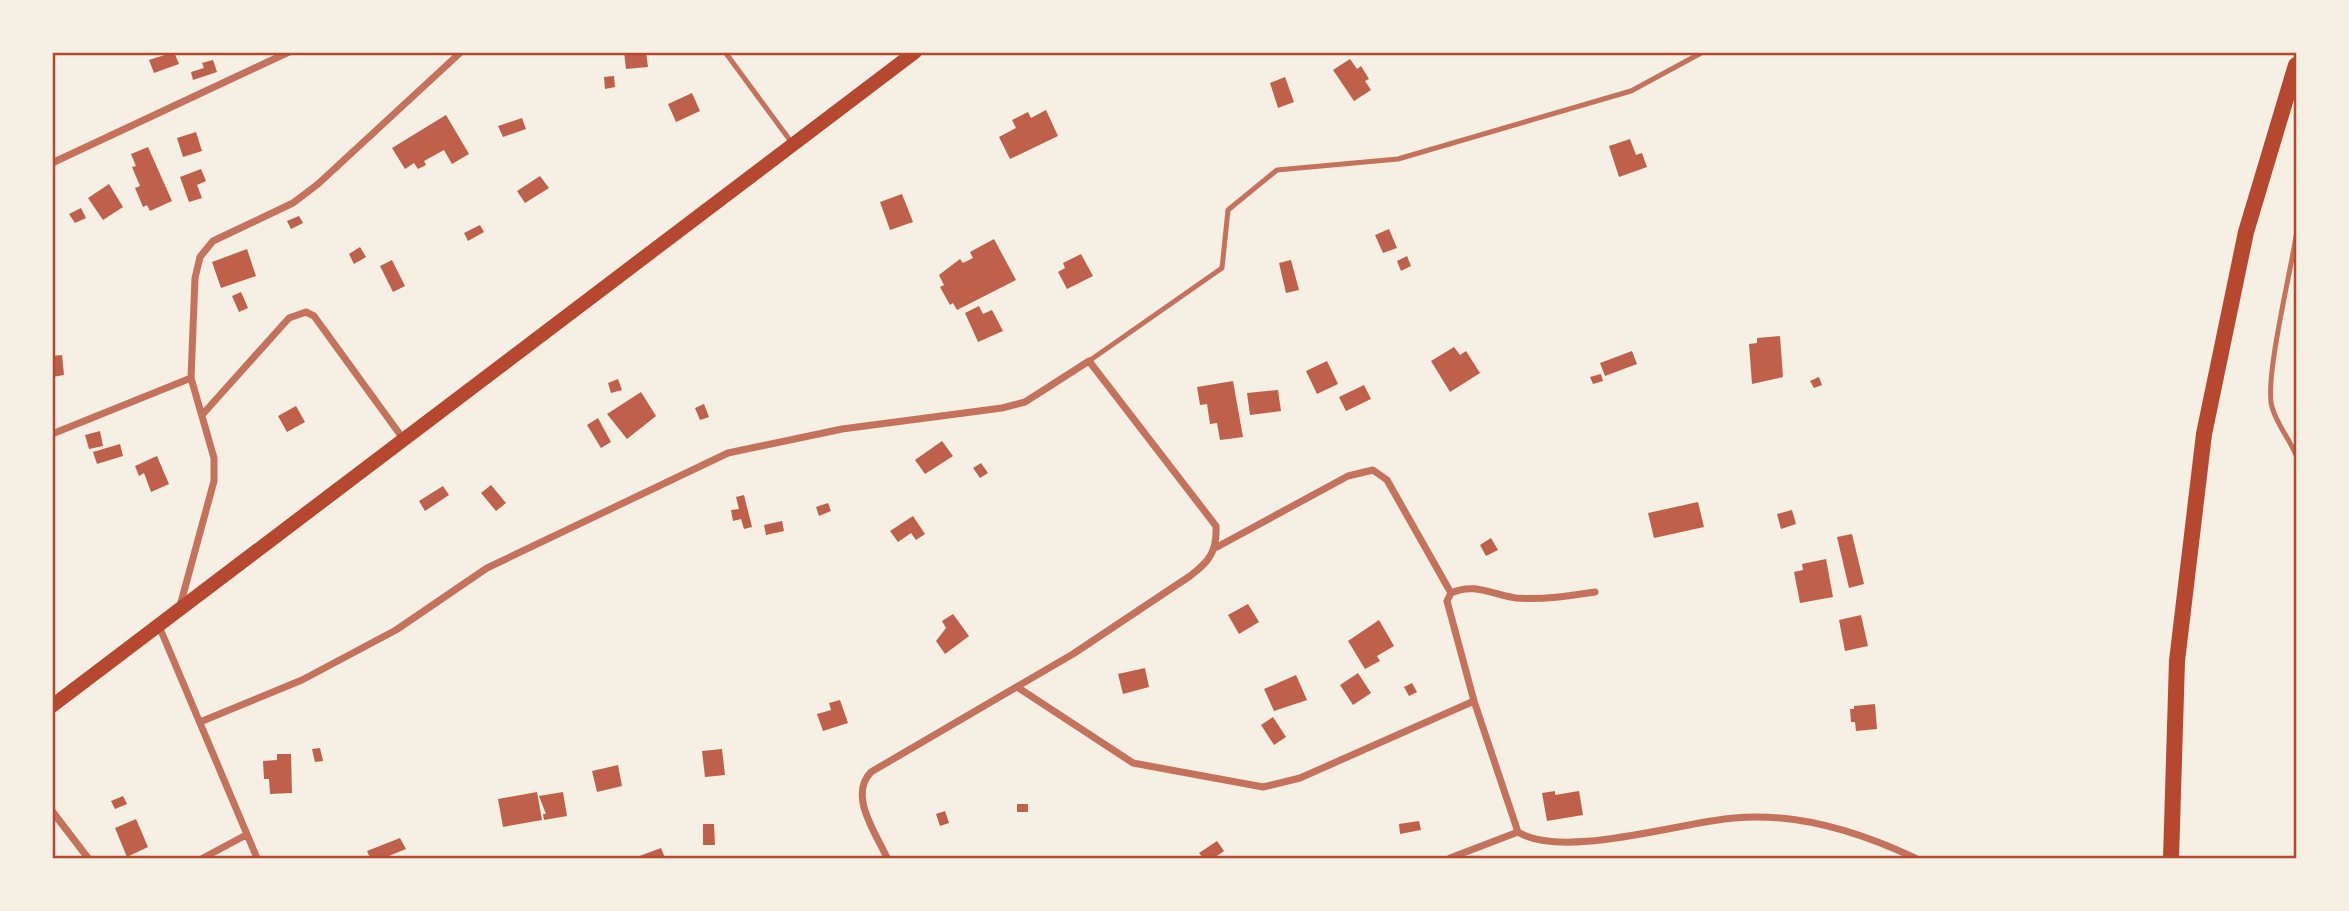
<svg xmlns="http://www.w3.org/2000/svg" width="2349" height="911" font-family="'Golos Text',sans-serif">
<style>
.building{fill:#bf614a}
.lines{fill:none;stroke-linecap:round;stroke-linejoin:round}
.service{stroke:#c5725c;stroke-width:5}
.minor{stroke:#c5725c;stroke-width:7}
.secondary{stroke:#b5482f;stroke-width:14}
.primary{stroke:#b5482f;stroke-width:16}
.neatline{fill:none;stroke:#b5482f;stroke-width:2.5}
</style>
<rect width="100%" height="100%" fill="#f6efe4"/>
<path class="building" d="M174,52L179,64L154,73L149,60Z
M624,52H646L648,67L626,69Z
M1350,59L1357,69L1361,66L1369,79L1365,81L1371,90L1354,101L1333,70Z
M213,60L217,72L193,80L191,72L204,68L202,63Z
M614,76L615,87L605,89L604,77Z
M1285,77L1294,102L1278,108L1270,83Z
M692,93L700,111L676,122L668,104Z
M1046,110L1058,136L1010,159L999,137L1016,128L1012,120L1028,112L1031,118Z
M446,115L469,154L452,164L444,150L424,161L426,165L418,169L414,163L405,169L392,148Z
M522,118L526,129L503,137L498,126Z
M196,132L202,151L183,157L177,138Z
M1630,139L1636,155L1642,153L1647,167L1619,177L1609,146Z
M148,147L172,201L150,211L147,205L143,207L135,188L140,186L132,167L136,166L131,154Z
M201,169L206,181L197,185L202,198L189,202L180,177Z
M540,176L549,188L525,203L517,191Z
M109,184L123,207L103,220L88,198Z
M902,194L913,222L890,230L880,202Z
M81,208L86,218L75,223L69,214Z
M299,216L303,223L291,229L287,221Z
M480,225L484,232L468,241L464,233Z
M1389,229L1397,248L1383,253L1375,235Z
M994,239L1016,280L957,310L953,303L950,305L940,287L944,285L939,275L960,259L963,263L973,258L970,252Z
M360,247L366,257L354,264L349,254Z
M247,249L256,276L221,288L212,262Z
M1081,254L1093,276L1067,289L1058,272L1065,268L1063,263Z
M1407,256L1411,266L1401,271L1397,261Z
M392,260L405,286L393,292L380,266Z
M1291,260L1299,290L1286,293L1279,263Z
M241,292L248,308L239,312L232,296Z
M979,306L983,314L992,310L1003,331L978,342L965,313Z
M1780,336L1783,377L1752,384L1749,344L1757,343V338Z
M1454,347L1460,355L1466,351L1480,373L1450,392L1431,361Z
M1632,351L1637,364L1605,376L1600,363Z
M62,355L64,375L52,377V356Z
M1327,361L1338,384L1317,394L1306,371Z
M1601,374L1603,381L1593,384L1590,377Z
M1819,377L1822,385L1814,388L1810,381Z
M618,379L622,390L611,393L608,383Z
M1233,381L1243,437L1220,440L1217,423L1210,424L1207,404L1200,405L1197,387Z
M1364,385L1371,399L1346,411L1339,397Z
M1278,390L1281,411L1250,415L1247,393Z
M641,392L656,416L627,439L607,414Z
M704,404L709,417L700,420L695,408Z
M296,406L305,422L287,432L278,416Z
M598,418L611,442L601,448L587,425Z
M100,431L103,446L89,449L85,435Z
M942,441L953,456L925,474L915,460Z
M120,444L123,456L97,464L93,452Z
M157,456L169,484L151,492L144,473L139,476L135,466Z
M981,463L988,473L980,478L973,468Z
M491,485L506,503L496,511L481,493Z
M443,486L449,495L425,511L419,501Z
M744,495L752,527L744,529L741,519L733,521L731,510L739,509L736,497Z
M1698,502L1704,527L1654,538L1648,513Z
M828,503L831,511L819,516L816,507Z
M1792,510L1796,524L1781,529L1777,514Z
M913,516L925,534L916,540L911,533L898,542L890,531Z
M782,521L784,531L766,535L764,525Z
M1852,534L1864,584L1849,588L1837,537Z
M1491,538L1498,550L1486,556L1480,545Z
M1826,559L1833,597L1800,603L1794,572L1803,570L1802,564Z
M1248,604L1259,622L1239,634L1228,615Z
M953,614L969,636L945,654L936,641L946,628L942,621Z
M1861,615L1868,646L1845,651L1839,620Z
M1379,620L1394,646L1377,656L1380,661L1365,669L1348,641Z
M1145,668L1149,687L1123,694L1118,674Z
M1358,673L1371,693L1353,705L1340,685Z
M1296,675L1307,700L1274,711L1264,689Z
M1412,683L1417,692L1409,696L1404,687Z
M840,700L848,723L823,731L817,714L831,710L829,703Z
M1875,704L1877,729L1856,731L1855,722H1851L1850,709H1854V706Z
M1273,717L1286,737L1274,745L1261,725Z
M320,748L323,761L315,762L312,749Z
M722,749L725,775L705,777L702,751Z
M277,754H291L292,793L270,794L269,779H264L263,761L277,760Z
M618,765L622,786L597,792L592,771Z
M1555,791V795L1579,791L1583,815L1547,821L1542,793Z
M537,792L542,820L503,827L498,799Z
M563,792L567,816L544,820L543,814H546L539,796Z
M123,796L127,804L115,809L111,801Z
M1017,804H1028V812H1017Z
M945,811L949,823L940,826L936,814Z
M136,819L148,847L127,857L115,828Z
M1419,821L1421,830L1400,834L1399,824Z
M703,824H714L715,845H703Z
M400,838L406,849L384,858H370L367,851Z
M1217,841L1224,851L1214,858H1203L1199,853Z
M661,848L665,858H634Z"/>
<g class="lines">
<path class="service" d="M725,52L792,143
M2296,236C2291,271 2264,380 2272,407C2277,425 2289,438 2296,455
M1089,361L1222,268L1228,210L1277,170L1398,159L1631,91L1703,52"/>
<path class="minor" d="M52,163L289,52
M202,415L289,318L306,312L314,316L404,440
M52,434L191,378
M1217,547L1348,476L1373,470L1387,480L1451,593
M1595,592C1569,596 1543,600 1516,598C1492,595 1475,582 1451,593L1447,601L1474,701L1518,832C1563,860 1681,822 1734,818C1796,812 1860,832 1915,858
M180,606L214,481V458L191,378L195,278L200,257L213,241L293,203L318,184L461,52
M159,626L257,858
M1017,687L1133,763L1263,787L1300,778L1474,701
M200,722L302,680L396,630L487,568L728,453L842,429L1002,408L1025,402L1089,361L1216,526C1217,551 1210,561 1190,576L1073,654L871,772C848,796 876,833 887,858
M52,811L88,858
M203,858L246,835
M1450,858L1518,832"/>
<path class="secondary" d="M52,706L915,52"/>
<path class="primary" d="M2171,858L2177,661L2204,434L2246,232L2296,65"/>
</g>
<rect width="2349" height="911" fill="none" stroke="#f6efe4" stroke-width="108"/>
<rect x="54" y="54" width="2241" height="803" class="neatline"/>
</svg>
